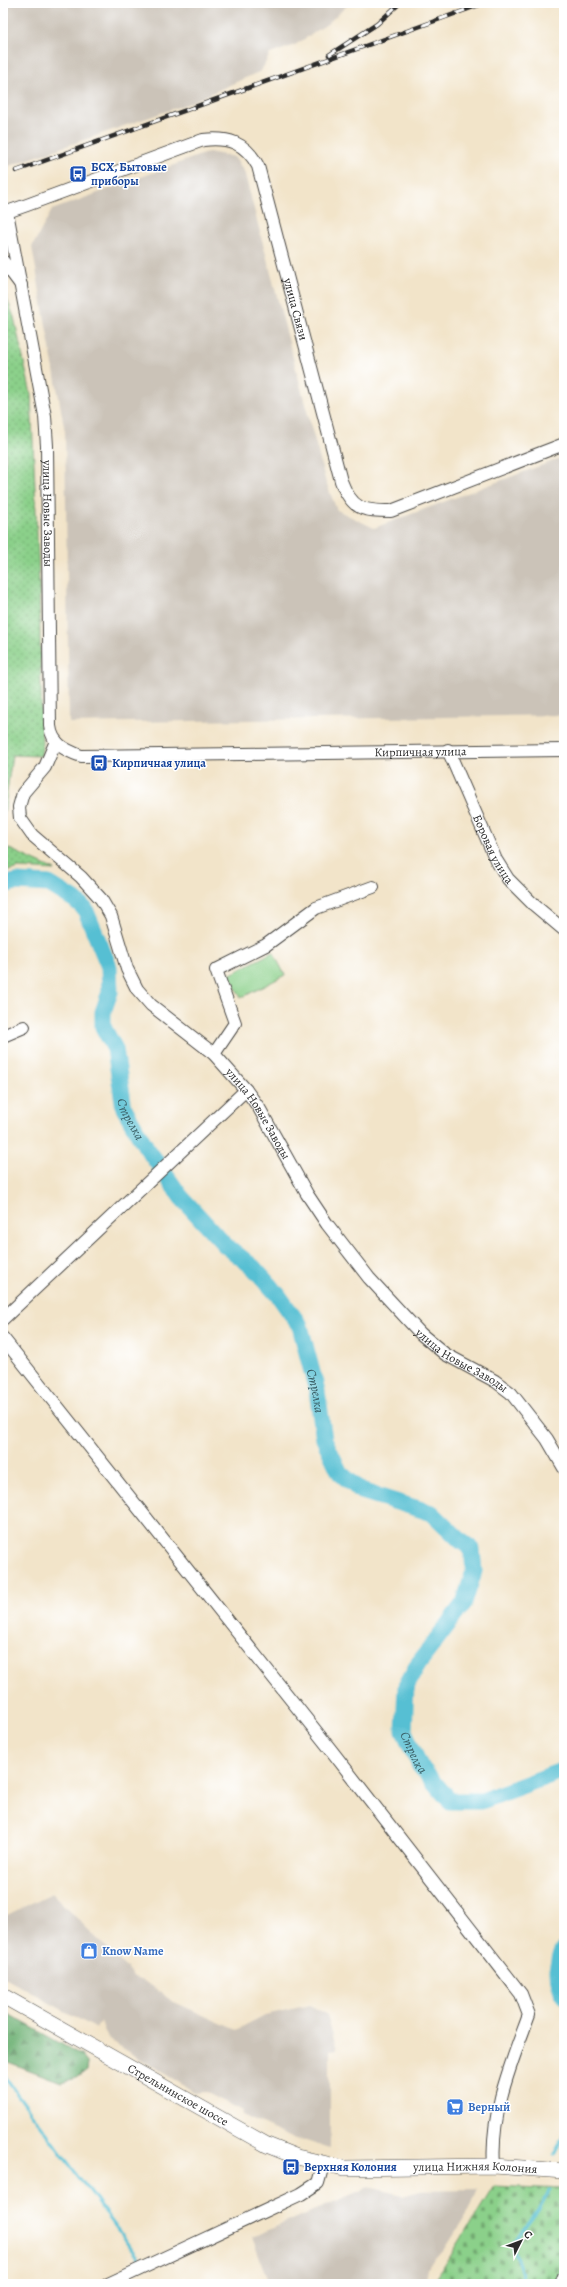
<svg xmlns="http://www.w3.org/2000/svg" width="567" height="2287" font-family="Alegreya,serif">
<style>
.industrial{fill:#cbc3b8}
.grass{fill:url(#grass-dots);stroke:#5b7e5a}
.forest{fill:url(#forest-firs);stroke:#4e6e50}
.cemetery{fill:url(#cemetery-stones);stroke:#5b7e5a}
.garden{fill:#8bd08a;stroke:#5b7e5a}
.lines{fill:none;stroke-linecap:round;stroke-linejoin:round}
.stream{stroke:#57bfd3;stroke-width:3}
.river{stroke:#57bfd3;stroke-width:17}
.minor-casing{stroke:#494743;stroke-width:14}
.major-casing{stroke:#494743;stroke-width:16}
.minor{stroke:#fff;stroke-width:12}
.major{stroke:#fff;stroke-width:15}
.rail-casing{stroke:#2b2b2b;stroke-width:4.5}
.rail{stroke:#fff;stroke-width:3;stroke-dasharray:9;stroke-linecap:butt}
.labels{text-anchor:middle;stroke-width:3;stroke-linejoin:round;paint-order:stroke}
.transit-label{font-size:12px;font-weight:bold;fill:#164399;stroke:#fff;text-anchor:start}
.street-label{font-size:12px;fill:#2b2b2b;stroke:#fff}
.shop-label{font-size:12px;font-weight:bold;fill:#366cbe;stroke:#fff;text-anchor:start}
.water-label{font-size:13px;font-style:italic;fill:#3a5f66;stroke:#fff}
</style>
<defs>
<pattern id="grass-dots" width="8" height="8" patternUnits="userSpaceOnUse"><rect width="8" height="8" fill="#8bd08a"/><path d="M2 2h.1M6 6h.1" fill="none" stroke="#72a971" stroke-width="1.8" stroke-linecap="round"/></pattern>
<pattern id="forest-firs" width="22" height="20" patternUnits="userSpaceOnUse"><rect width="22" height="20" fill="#70b276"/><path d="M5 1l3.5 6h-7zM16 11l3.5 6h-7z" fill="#5c9161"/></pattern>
<pattern id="cemetery-stones" width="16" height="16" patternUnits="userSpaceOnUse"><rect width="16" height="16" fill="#8bd08a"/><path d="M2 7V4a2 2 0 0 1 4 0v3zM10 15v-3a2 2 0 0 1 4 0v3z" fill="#72a971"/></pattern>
</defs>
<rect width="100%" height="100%" fill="#fff"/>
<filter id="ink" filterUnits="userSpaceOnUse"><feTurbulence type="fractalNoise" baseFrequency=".025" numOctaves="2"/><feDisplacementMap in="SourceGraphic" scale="8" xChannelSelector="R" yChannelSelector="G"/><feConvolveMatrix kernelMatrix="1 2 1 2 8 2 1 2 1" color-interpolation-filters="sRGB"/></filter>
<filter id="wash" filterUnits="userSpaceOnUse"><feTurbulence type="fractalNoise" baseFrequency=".012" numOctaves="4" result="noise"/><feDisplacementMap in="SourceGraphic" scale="16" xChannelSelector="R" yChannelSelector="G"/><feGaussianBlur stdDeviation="0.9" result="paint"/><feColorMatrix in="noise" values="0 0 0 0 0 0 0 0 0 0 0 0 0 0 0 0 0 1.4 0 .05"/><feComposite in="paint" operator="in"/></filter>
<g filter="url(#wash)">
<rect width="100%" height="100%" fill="#f2e4c9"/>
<path class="industrial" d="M3,3H350L327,24L295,45L270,54L261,71L187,104L3,168Z
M209,152L234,157L244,171L326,483L337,510L374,528L564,457V715L69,723L65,432L32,247L52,210Z
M52,1893L135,1977L141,1979L172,2001L236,2030L265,2015L310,2005L327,2015L337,2049L330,2050V2149L306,2141L296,2140L242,2115L243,2111L205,2092L196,2093L108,2039L101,2022L95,2028L3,1977V1917Z
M369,2187L403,2195L420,2190L478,2189L471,2207L445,2248L428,2267L426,2280L420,2284H269L252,2237Z"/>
<path class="grass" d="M3,288L14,317L31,394L39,581L42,748L41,756L12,755L3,823V475L6,458L3,428Z
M3,846L55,870L19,868L3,872Z"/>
<path class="forest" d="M3,2011L81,2055L88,2064L87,2071L77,2078L61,2082L3,2060Z"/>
<path class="cemetery" d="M494,2186L564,2189V2267L558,2284H433Z"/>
<path class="garden" d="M273,952L285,975L241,998L229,975Z"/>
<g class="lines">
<path class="stream" d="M3,2075L141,2261
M554,2155L564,2135
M155,2280L159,2284
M519,2284L522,2274L512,2244L539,2209L549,2191"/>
<g class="river">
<path id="s1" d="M3,885L16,882L49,884L75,900L85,909L109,967L110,992L103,1012V1027L115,1049L124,1108L146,1147L181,1197L225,1245L253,1267L278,1295L300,1326L317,1391L324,1439L340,1473L361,1491L432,1513L461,1541L472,1549L474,1571L464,1603L418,1664L406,1686L404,1731L420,1766L450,1801H481L564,1770"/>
<path d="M564,1948C555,1959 557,1983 564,1995"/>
</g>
</g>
</g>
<g filter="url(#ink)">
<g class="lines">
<g class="minor-casing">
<g id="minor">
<path id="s2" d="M3,210L7,212L27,205L203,140C228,137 245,142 258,166L341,481C352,510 363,511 391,511L564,444"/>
<path id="s3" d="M7,212L45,416L47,446L50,726C52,744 65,750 81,756L564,750"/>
<path d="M3,261L21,285"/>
<path id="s4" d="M56,741L45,767L23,793L19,807L20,818L32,835L81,877L101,899L111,916L127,969L137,989L151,1005L214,1054L246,1090L259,1108L307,1194L327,1224L369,1278L421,1334L445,1354L495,1381L511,1393L547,1439L564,1468"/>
<path id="s5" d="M448,750L496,860L508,879L533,904L564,930"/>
<path d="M3,1036L24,1027"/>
<path d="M214,1054L235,1023L216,970L266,945L316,908L373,887"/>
<path d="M3,1319L246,1090"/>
<path d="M3,1338L331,1750L521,1994L529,2015C511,2064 490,2113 494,2166"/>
<path d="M108,2284L301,2194L318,2183L323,2165"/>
<path d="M561,2284L564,2276"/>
</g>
</g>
<g class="major-casing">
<g id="major">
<path id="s6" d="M3,1996L267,2145L297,2157L344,2168L494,2166L564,2171"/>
</g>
</g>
<use href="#minor" class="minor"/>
<use href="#major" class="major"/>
<g class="rail-casing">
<path id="rail" d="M329,55L377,24L400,3
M16,171L485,3"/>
</g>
<use href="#rail" class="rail"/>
</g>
</g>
<defs>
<g id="bus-square" transform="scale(0.9)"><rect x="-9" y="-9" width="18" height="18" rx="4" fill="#1a4fb4" stroke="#fff"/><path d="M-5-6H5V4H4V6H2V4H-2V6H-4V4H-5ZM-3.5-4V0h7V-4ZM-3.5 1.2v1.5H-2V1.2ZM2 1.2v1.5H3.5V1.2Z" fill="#fff"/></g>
<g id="shop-square" transform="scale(0.9)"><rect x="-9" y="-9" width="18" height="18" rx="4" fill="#3f7fe0" stroke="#fff"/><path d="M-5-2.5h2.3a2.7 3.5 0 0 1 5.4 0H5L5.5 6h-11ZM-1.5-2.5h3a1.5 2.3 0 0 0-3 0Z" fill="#fff"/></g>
<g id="supermarket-square" transform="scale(0.9)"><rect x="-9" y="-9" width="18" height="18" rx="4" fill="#3f7fe0" stroke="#fff"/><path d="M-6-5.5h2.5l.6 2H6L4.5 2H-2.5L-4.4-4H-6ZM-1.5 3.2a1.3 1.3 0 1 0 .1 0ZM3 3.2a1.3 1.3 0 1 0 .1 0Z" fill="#fff"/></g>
</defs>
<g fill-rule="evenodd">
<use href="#bus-square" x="78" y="174"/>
<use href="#bus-square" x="99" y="763"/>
<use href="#shop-square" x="89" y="1951"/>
<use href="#supermarket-square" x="455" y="2107"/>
<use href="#bus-square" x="291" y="2167"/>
</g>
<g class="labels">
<g class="transit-label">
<text x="91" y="171">БСХ, Бытовые<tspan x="91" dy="14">приборы</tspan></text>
<text x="112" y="767">Кирпичная улица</text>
<text x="304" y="2171">Верхняя Колония</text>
</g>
<g class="street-label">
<text dy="4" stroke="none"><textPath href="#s2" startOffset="427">улица Связи</textPath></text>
<text dy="4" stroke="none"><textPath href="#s3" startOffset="305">улица Новые Заводы</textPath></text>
<text dy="4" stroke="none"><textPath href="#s3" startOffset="903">Кирпичная улица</textPath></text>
<text dy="4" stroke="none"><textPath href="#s5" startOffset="109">Боровая улица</textPath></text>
<text dy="4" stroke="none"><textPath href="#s4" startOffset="476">улица Новые Заводы</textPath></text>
<text dy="4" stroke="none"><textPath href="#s4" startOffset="800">улица Новые Заводы</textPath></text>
<text dy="4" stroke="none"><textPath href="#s6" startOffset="201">Стрельнинское шоссе</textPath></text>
<text dy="4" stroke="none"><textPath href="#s6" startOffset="515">улица Нижняя Колония</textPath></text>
</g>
<g class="shop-label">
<text x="102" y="1955">Know Name</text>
<text x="468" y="2111">Верный</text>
</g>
<g class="water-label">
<text dy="5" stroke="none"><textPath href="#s1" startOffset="312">Стрелка</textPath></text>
<text dy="5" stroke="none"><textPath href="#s1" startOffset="648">Стрелка</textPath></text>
<text dy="5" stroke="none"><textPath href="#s1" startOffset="1116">Стрелка</textPath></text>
</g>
</g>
<rect width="567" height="2287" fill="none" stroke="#fff" stroke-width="16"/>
<g transform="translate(521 2241) rotate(48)" stroke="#ffffff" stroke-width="3" paint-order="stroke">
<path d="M0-3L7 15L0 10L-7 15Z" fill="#2b2b2b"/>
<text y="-6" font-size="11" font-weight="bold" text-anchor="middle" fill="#2b2b2b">С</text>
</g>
</svg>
